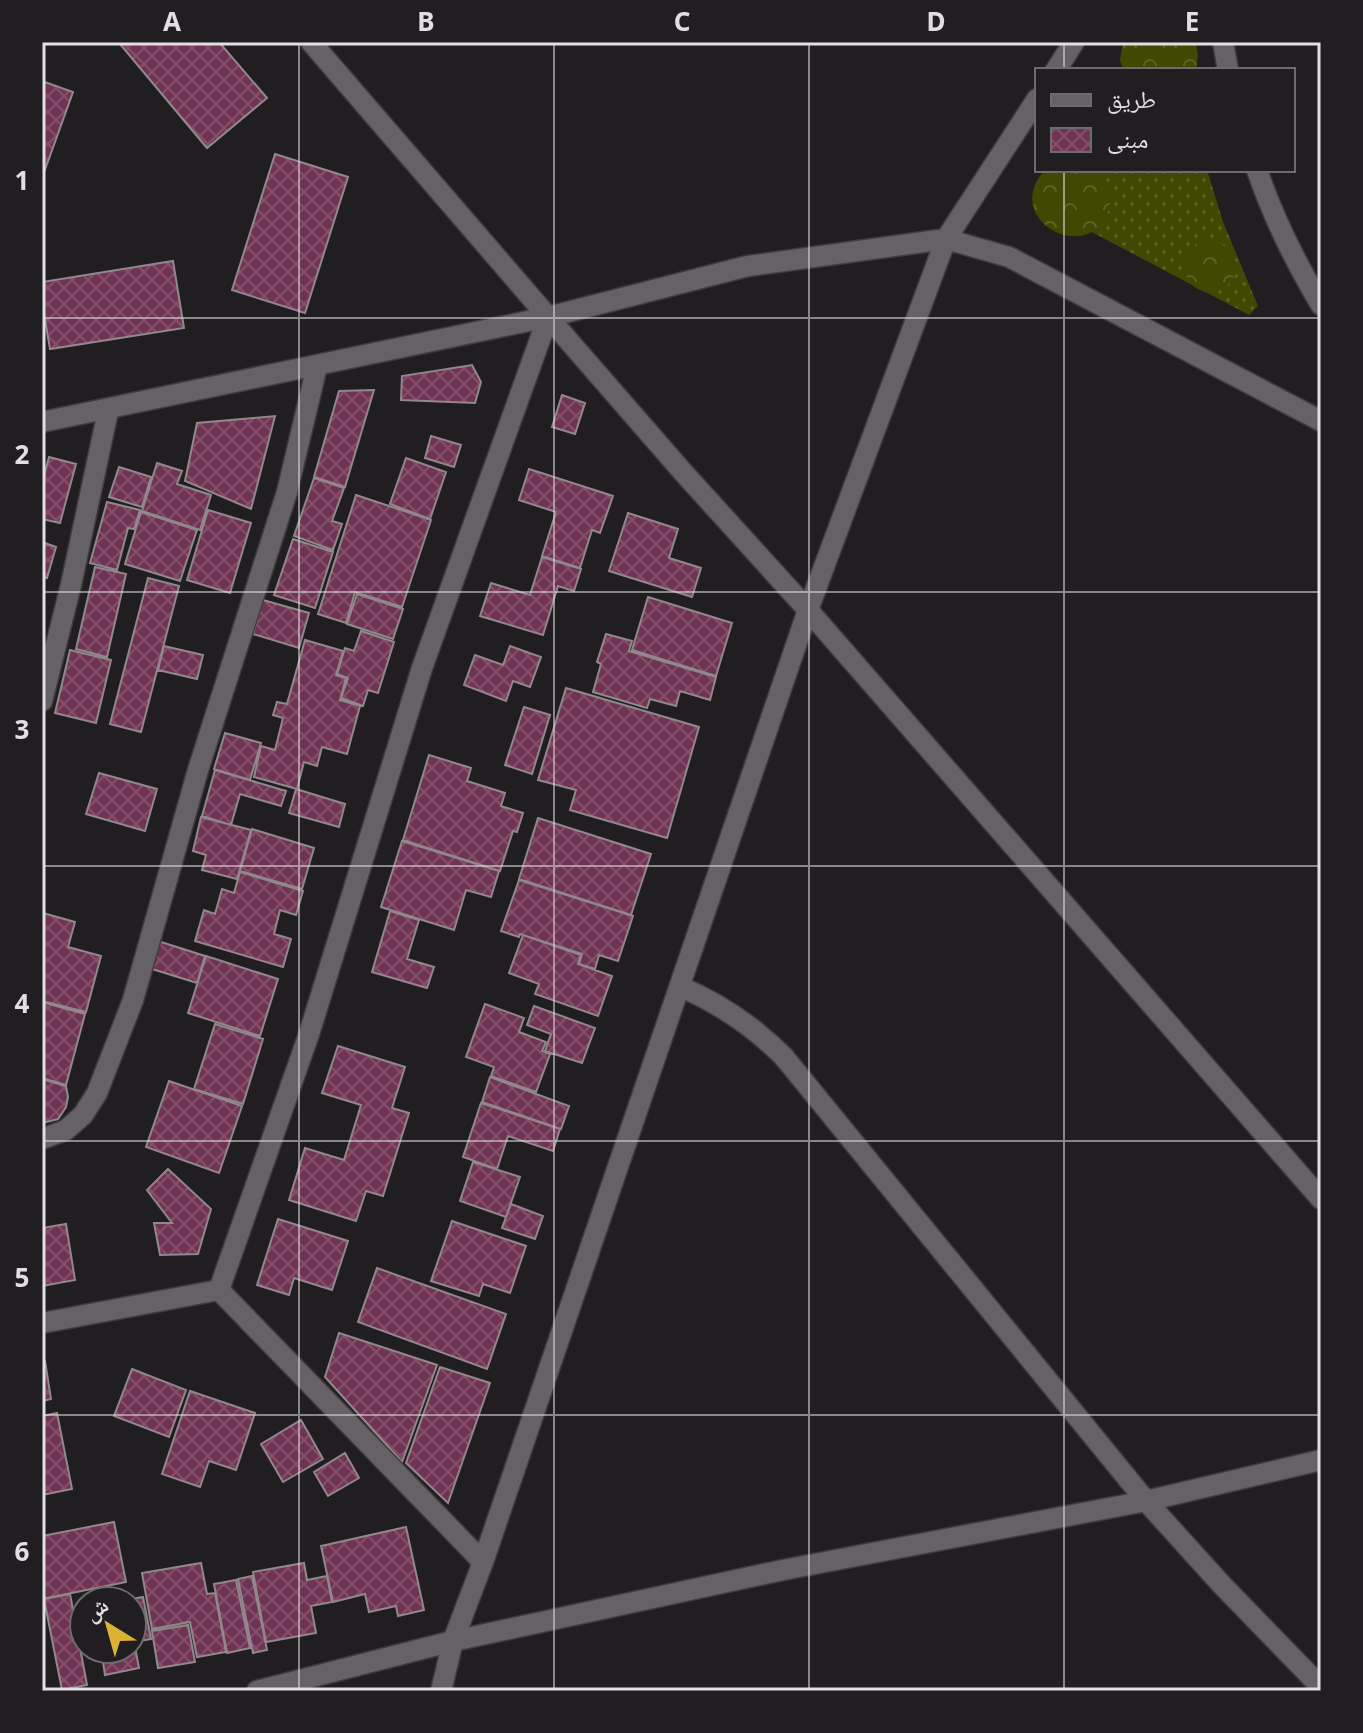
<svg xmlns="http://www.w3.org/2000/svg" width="1363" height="1733" font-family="'Noto Sans','Noto Naskh Arabic',sans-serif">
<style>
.grass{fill:url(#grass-dots)}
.forest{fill:url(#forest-crowns)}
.building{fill:url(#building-cross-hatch);stroke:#90888b;stroke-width:2}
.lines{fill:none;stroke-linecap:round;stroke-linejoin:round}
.minor-casing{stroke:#3f3c40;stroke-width:23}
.minor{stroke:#656167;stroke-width:20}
.grid{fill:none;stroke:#e2dfe3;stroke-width:2;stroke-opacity:0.55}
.neatline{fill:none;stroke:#e2dfe3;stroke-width:3}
.grid-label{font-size:26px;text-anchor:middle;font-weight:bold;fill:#e2dfe3}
</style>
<defs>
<pattern id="grass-dots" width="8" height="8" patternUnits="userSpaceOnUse" patternTransform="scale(2)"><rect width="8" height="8" fill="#404902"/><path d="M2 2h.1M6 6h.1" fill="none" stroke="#5b6327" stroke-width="1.8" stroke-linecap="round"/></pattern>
<pattern id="forest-crowns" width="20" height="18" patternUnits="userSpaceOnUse" patternTransform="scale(2)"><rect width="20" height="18" fill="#404902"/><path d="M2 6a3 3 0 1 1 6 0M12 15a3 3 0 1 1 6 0" fill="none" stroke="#5b6327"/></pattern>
<pattern id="building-cross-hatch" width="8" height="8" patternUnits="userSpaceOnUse" patternTransform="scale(2)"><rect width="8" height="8" fill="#703354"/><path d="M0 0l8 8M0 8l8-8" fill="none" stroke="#84506c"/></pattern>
</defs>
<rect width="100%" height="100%" fill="#211e22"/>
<path class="grass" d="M1057,170H1207L1223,222L1258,306L1249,315L1035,202Z"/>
<path class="forest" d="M1123,42H1196L1198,56L1196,69L1123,70L1120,60Z
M1045,170H1098C1107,179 1113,192 1110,205C1095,270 998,221 1045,170Z
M1184 266a26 26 0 1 1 52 0a26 26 0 1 1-52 0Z"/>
<path class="building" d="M122,42H219L267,98L207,148L120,44Z
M42,81L73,92L42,178Z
M275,154L348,177L305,313L232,290Z
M173,261L184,328L50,349L42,302V282Z
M472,365L481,382L475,403L401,400L402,376Z
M374,390L345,487L314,477L339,391Z
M562,395L585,403L575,434L552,427Z
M275,416L251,509L185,481L197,423Z
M431,436L461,445L454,467L425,458Z
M49,457L76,464L60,523L42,519V484Z
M406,458L446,472L430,519L390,504Z
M157,463L182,471L177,484L211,495L200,530L142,511Z
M119,467L151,477L142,507L109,497Z
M529,469L613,496L600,533L592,530L580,568L542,556L556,512L519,500Z
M314,478L344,488L332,521L342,524L333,550L294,536Z
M356,495L431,520L402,607L355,592L346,623L318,614Z
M107,502L140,510L134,529L128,528L117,570L90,563Z
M208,510L251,523L230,593L187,580Z
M141,512L197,530L180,581L125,564Z
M628,513L678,529L669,558L701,568L692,597L609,571Z
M293,539L333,552L315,608L274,595Z
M42,542L56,547L47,578L42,577Z
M542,557L581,569L574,591L558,586L543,635L480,616L491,583L530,595Z
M95,567L126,574L107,657L76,649Z
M148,578L179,586L141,732L110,724Z
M357,594L403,609L393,639L347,624Z
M648,597L732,623L716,676L632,650Z
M263,600L309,613L299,648L253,634Z
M361,631L394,642L378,693L368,690L363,706L341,698L348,678L337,674L345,648L354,651Z
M606,634L632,641L629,651L716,677L710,700L680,691L676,706L650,699L647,708L593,692L601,664L597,662Z
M305,640L343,651L336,675L346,678L340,700L360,706L347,754L322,747L317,766L304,762L297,789L254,777L261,746L275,750L283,718L273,715L277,702L287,704Z
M164,646L203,655L197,679L158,670Z
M510,646L541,657L530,687L513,681L506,701L464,685L475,655L503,665Z
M70,650L111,660L96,723L55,713Z
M566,688L699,727L667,838L570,810L576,790L538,780Z
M524,707L550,715L532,774L505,765Z
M225,733L261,743L250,780L214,769Z
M429,755L471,768L467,781L505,793L501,806L523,813L517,832L513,831L500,871L403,840Z
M215,770L286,791L281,806L240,794L231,825L202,816Z
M99,773L157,789L145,831L86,814Z
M296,789L345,804L339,827L289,813Z
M201,817L251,830L237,879L202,870L206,855L193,851Z
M538,818L651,854L631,915L519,879Z
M252,829L314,848L302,889L240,871Z
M402,841L499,871L491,897L466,890L454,930L381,907Z
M240,872L303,891L296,915L280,910L274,934L291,939L283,967L195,941L204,910L215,914L222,889L234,893Z
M519,880L633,916L618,961L599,955L595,969L579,964L582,954L520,934L519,937L501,931Z
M390,911L419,920L407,959L434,967L427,988L372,972Z
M43,913L75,922L68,947L101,956L86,1012L42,1001Z
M523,935L581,955L578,964L612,976L598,1016L535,994L539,984L509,973Z
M158,941L205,956L197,983L149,968Z
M206,956L278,979L260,1036L188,1013Z
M42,1002L85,1014L66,1085L42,1078Z
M485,1004L524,1018L519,1032L546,1042L542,1051L550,1054L536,1092L491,1076L494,1067L466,1057Z
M534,1006L595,1028L582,1063L545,1051L551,1034L527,1025Z
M215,1024L263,1039L243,1104L194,1089Z
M338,1046L405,1067L392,1108L409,1113L383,1196L366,1191L356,1221L289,1200L305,1148L344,1160L361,1105L322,1093Z
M490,1077L569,1106L561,1129L482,1102Z
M42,1079L66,1086L68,1097L66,1107L58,1119L42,1123Z
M169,1081L242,1106L219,1173L146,1147Z
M481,1103L560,1129L553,1151L508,1136L497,1169L463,1157Z
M473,1162L520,1177L506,1217L460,1201Z
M168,1169L211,1209L198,1254L160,1255L154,1223H172L147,1190Z
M511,1204L543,1216L535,1239L502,1228Z
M278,1219L348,1241L332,1290L294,1278L289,1295L257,1285Z
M452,1221L526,1246L510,1293L483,1284L479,1296L431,1281Z
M66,1224L75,1280L42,1286V1228Z
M377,1268L506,1314L487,1369L358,1322Z
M339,1333L437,1365L402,1462L325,1377Z
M45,1361L51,1399L42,1401V1362Z
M440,1367L490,1383L448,1503L406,1463Z
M132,1369L186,1390L169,1437L114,1416Z
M190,1391L255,1413L236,1470L209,1461L200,1487L162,1474Z
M57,1413L72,1489L42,1495V1416Z
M301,1420L323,1459L283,1482L261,1444Z
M345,1453L359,1478L328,1496L314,1472Z
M114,1522L126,1582L42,1599V1536Z
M406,1527L424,1610L398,1616L396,1606L369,1612L365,1594L333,1602L321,1546Z
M201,1563L207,1594L215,1593L226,1652L197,1657L190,1622L152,1629L142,1573Z
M304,1563L307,1580L327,1576L332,1602L311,1606L316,1633L266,1642L253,1572Z
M252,1576L267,1650L253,1653L238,1579Z
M236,1580L250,1648L227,1653L214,1584Z
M70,1594L87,1685L62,1690L44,1599Z
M143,1597L151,1639L134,1642L139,1668L105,1675L101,1649H132V1601H121Z
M188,1625L195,1662L158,1668L152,1631Z"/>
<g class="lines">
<g class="minor-casing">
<path id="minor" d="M311,42L548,317
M1223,42L1228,70
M1056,70L1074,42
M1257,170C1273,217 1296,263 1321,305
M42,422L548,317L748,266L946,239L1009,257L1321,421
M42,701L71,585L108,411
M681,987C721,1004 753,1026 784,1057L1146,1501L1222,1585L1321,1687
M42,1139L66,1130L83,1115L97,1093L133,1000L198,770L287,492L317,366
M42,1323L219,1290
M483,1562L219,1290L309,1034L422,668L548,317L682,471L808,610L1321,1199
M257,1691L453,1641L783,1570L1146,1501L1321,1460
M441,1691L453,1641L483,1562L808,610L946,239L1037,99"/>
</g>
<use href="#minor" class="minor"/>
</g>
<path class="grid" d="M299,42V1691M554,42V1691M809,42V1691M1064,42V70M1064,170V1691M42,318H1321M42,592H1321M42,866H1321M42,1141H1321M42,1415H1321"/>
<rect width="1363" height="1733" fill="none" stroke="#211e22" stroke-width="88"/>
<rect x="1035" y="68" width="260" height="104" fill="#211e22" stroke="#6e6b6f" stroke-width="2"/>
<rect x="1051" y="94" width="40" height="12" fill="#656167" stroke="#6e6b6f" stroke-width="2"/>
<text x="1107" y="108" font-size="24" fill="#e2dfe3">طريق</text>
<rect x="1051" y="128" width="40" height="24" fill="url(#building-cross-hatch)" stroke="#6e6b6f" stroke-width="2"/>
<text x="1107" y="148" font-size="24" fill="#e2dfe3">مبنى</text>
<g transform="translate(108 1625) rotate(323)"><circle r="38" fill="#211e22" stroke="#6e6b6f" stroke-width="2"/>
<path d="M0-6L14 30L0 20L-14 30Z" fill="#dbb233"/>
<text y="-12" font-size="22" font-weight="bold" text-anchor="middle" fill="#e2dfe3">ش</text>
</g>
<rect x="44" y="44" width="1275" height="1645" class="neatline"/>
<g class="grid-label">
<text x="172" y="31">A</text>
<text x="426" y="31">B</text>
<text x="682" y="31">C</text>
<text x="936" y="31">D</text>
<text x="1192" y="31">E</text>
<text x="22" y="190">1</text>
<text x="22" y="464">2</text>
<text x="22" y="739">3</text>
<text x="22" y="1013">4</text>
<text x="22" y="1287">5</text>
<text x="22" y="1561">6</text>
</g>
</svg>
